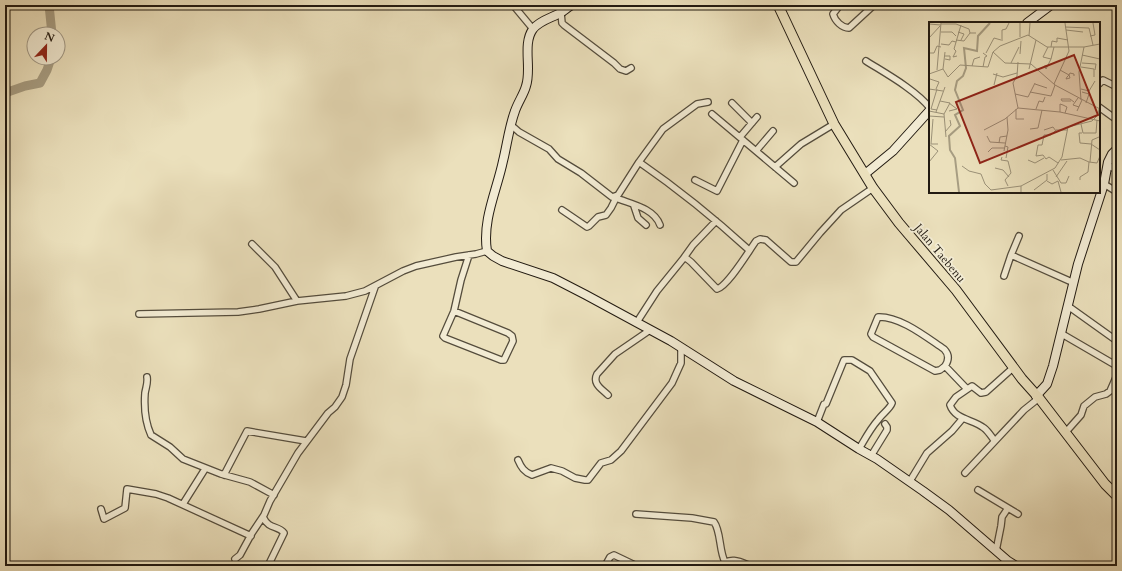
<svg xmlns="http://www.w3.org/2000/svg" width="1122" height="571" font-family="Cardo,serif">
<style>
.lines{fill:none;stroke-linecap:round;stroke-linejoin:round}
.river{stroke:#a79d82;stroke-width:9}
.street-casing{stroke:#544c3c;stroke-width:8}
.secondary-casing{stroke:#221a11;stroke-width:10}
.primary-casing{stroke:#221a11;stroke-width:11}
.street{stroke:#f2ebd3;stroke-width:5.5}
.secondary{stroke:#f2ebd3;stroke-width:8}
.primary{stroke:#ebe0bc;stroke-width:9}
.labels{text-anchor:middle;stroke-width:3.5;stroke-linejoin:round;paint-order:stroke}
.street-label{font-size:12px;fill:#221a11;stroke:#f2ebd3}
.inset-river{fill:none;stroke:#a79d82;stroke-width:2}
.inset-road{fill:none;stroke:#9b9178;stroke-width:1}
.view{fill:#8f2418;fill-opacity:0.15;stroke:#8f2418;stroke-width:2}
.inset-edge{fill:none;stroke:#221a11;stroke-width:2}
</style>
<rect width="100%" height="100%" fill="#ebe0bc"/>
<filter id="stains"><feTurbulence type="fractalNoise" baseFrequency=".005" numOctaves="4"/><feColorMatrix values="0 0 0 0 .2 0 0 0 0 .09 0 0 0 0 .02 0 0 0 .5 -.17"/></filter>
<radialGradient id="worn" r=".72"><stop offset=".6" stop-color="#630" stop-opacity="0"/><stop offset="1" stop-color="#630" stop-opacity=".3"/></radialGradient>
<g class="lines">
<path class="river" d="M49,5L52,34
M5,93L25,86L40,83L47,70L51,58"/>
<g class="street-casing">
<path id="street" d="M513,5L533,29
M840,5L833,14C835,21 842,28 849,28L874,5
M5,6L6,5
M561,13L562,23L564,25L614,63L620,69L626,71L631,68
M866,61C885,73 916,90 930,108
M1099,84L1103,80L1117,87
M732,103L752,123
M1099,107L1117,120
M712,114L794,183
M511,125L519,132L549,149L558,159L581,173L612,197L618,195L639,162L663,129L697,104L708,102
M740,137L757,117
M756,151L773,131
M639,162C678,189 714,218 749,250
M1107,165L1117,170
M775,167L801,144L834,124
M695,180L717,191L743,140
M1104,184L1117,192
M616,198C631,204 654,208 660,225
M634,206L638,218L646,225
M562,210L587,227L589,226L598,217L606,215L611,208L617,196
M252,244L275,267L297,301
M1011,255L1074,283
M683,259L693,245L716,221
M1004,276L1011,255L1019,236
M1068,306L1117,341
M454,311L508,333L512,336L513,341L504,360H501L445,338L443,336L454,311L461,280L469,255
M139,314L238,312L259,309L297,301L346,296L365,291L403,271L416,266L456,257L476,254L487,251
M637,322L657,291L683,259L686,258L691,262L717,289C728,286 748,252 756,241L760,239L766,240L791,262H796L820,233L841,210L873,188
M1062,334L1117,366
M945,366L940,370L935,371L873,337L871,334L878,317C900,316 926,337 944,349C949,354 949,360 945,366L967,389
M147,377C148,383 146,387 145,393C144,407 145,422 151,435L170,447L183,459L221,474L250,482L274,495
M608,395C602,389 592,384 597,374L615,354L650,330
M817,422L824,404H826L844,360H852L870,371L892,403C890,409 882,414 878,420C870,429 865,439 859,449
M1065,433L1081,415L1084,406L1095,397L1106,394L1110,391L1117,375
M994,440C991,436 988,431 984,428C973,419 955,420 950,405L956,397L972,386L981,393L986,392L1014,367
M871,456L887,430V427L885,424
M518,460C521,467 524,472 532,475L551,468L562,471L575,478L585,480H588L601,463L611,460L621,451L672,383L681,363V348
M965,473L1024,410L1039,398
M224,475L247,431L306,441
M910,481L927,453L952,431L963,418
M978,490L1018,514
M183,504L205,469
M101,509L104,519L125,508L127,489L156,494L168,498L251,536
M636,514L692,518L714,522C721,531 719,551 725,562
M263,517C269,530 278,525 284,533L268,566
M996,551L1001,526L1002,517L1008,508
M235,559L240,555L252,533L264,515L270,501L298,453L328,413L335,407L342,397L346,385L350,359L375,287
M605,566L610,557L614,555L637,566
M721,566C730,556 741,562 751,566"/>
</g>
<g class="secondary-casing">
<path id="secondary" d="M572,5C568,7 565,10 562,12C552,18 540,20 533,29C522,44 532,69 526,86C524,94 518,102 515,111C509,127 507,145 503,161C497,190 482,220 487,251L493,256L502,261L553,278L586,295L671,341L734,381L817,422L859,449L877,459L923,491L949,510L1008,561L1016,566
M1027,23L1051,5
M865,174L893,151L930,110
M1036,396L1047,384L1053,366L1078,264L1104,184L1108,162L1112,154L1117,149"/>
</g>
<g class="primary-casing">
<path id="primary" d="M778,5L834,124L873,188L899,223L956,290L1022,379L1039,398L1105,484L1117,496"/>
</g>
<use href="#street" class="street"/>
<use href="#secondary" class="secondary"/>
<use href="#primary" class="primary"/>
</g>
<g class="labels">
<g class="street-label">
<text transform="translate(940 253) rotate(50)" y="4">Jalan Taebenu</text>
</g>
</g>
<g transform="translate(929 22)">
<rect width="171" height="171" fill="#ebe0bc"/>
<path class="inset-river" d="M30,170L26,136L21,128L20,114L31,104L26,93L34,88L26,68L28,59L34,54L37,46L35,26L48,29L49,14L61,1"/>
<path class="inset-road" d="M91,1V15M0,2L12,3M12,2H27L40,7L41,11H47M136,5L160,6L164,23M137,8L154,10M12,10H23L27,14M29,10L35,12L32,18M100,14L101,1M161,14L166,13L164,1M0,16L11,4M27,18L35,19L41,11M73,19V8L77,7L80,1M12,22L20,23L23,19L27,20M122,25L123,19L128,20V16L139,18M64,30L71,24L99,13L118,25H155L171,22M64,30L76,41L102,42L126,63L171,87M0,31H5L8,24L12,25M54,31L58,34L56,35L54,45M57,31L65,16L72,18M91,32L92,19M153,33L171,37M28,34L24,35L27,29L25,27L32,3M16,37L21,38V34H16M122,37L125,25M89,40L88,54L84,61L89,86L131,90L171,99M82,41L90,25M153,41L167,42L166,48M116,43L117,47L122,37L114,35L119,25M43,44L45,37L51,35M152,45L165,47V55M14,47L16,30M100,47L107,18M8,48L12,1M131,48L140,53L141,56L137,57L138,55L140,53L141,51L145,52V54M0,52L14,47L19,55L31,43L59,45L64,30M64,52L74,55L88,51M1,57L10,60L7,67M106,62L118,66M125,62L140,29L136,1M65,63L68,51M0,67L14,69M8,67L2,87L8,88M152,67L160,69L166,59M101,70L122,74L126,63M153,70L160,72L157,81M86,72L99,75L106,61M149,76L144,83L150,85M152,78L150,50L155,25M11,79L21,81L15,92M142,79H133L132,77H141L145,80M87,87V97H95M107,87L110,79L114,80L116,75M0,89L15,92L17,115M20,89L28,87L20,81M148,89L153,78M7,90L16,65M131,90V82L134,83L138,85L136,91M0,94L15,95M4,97L2,122H9M152,102L154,111H167L168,98M101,107L109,106L113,88M55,108L76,97L89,86M115,108L124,105L127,109M16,110L22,103L21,98M153,111H150L151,121L162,122L171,128M58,114L61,120L76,121M70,121L71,115L78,114M0,122L9,129L0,140M76,124L79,125L77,136M75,129L79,108L78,95M59,130L63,126H76M73,135L72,138L79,139L82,151L76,158L79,164M99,138L106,141L115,136M132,138L151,136L160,140L159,150L151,155V158M160,140L168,141L171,134M161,140L163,118L170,115M129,141L120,135L117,137L114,133L107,134L109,123H113L115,113H122L127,108H138M33,144L40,149L52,152L56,162L62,168L92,164M66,146L74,148L80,155M124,148L132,161H137L140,154M127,155L138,139M118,159L123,162L129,159L132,170M105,168L118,158V152M92,170V164L126,146L133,135L139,105L163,99L169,93L170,87"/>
<path class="view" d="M145,33L169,93L51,141L27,80Z"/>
<rect width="171" height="171" class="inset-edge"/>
</g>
<rect width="1122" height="571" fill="none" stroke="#ebe0bc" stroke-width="20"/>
<rect x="6" y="6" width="1110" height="559" fill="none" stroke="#221a11" stroke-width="2"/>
<rect x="10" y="10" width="1102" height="551" fill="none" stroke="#221a11"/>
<g transform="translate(46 46) rotate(22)"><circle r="19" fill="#f2ebd3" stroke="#9f9785"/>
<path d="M0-3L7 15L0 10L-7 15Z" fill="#8f2418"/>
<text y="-6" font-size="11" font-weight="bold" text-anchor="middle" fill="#221a11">N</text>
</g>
<rect width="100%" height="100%" filter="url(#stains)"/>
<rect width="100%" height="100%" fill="url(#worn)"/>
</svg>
